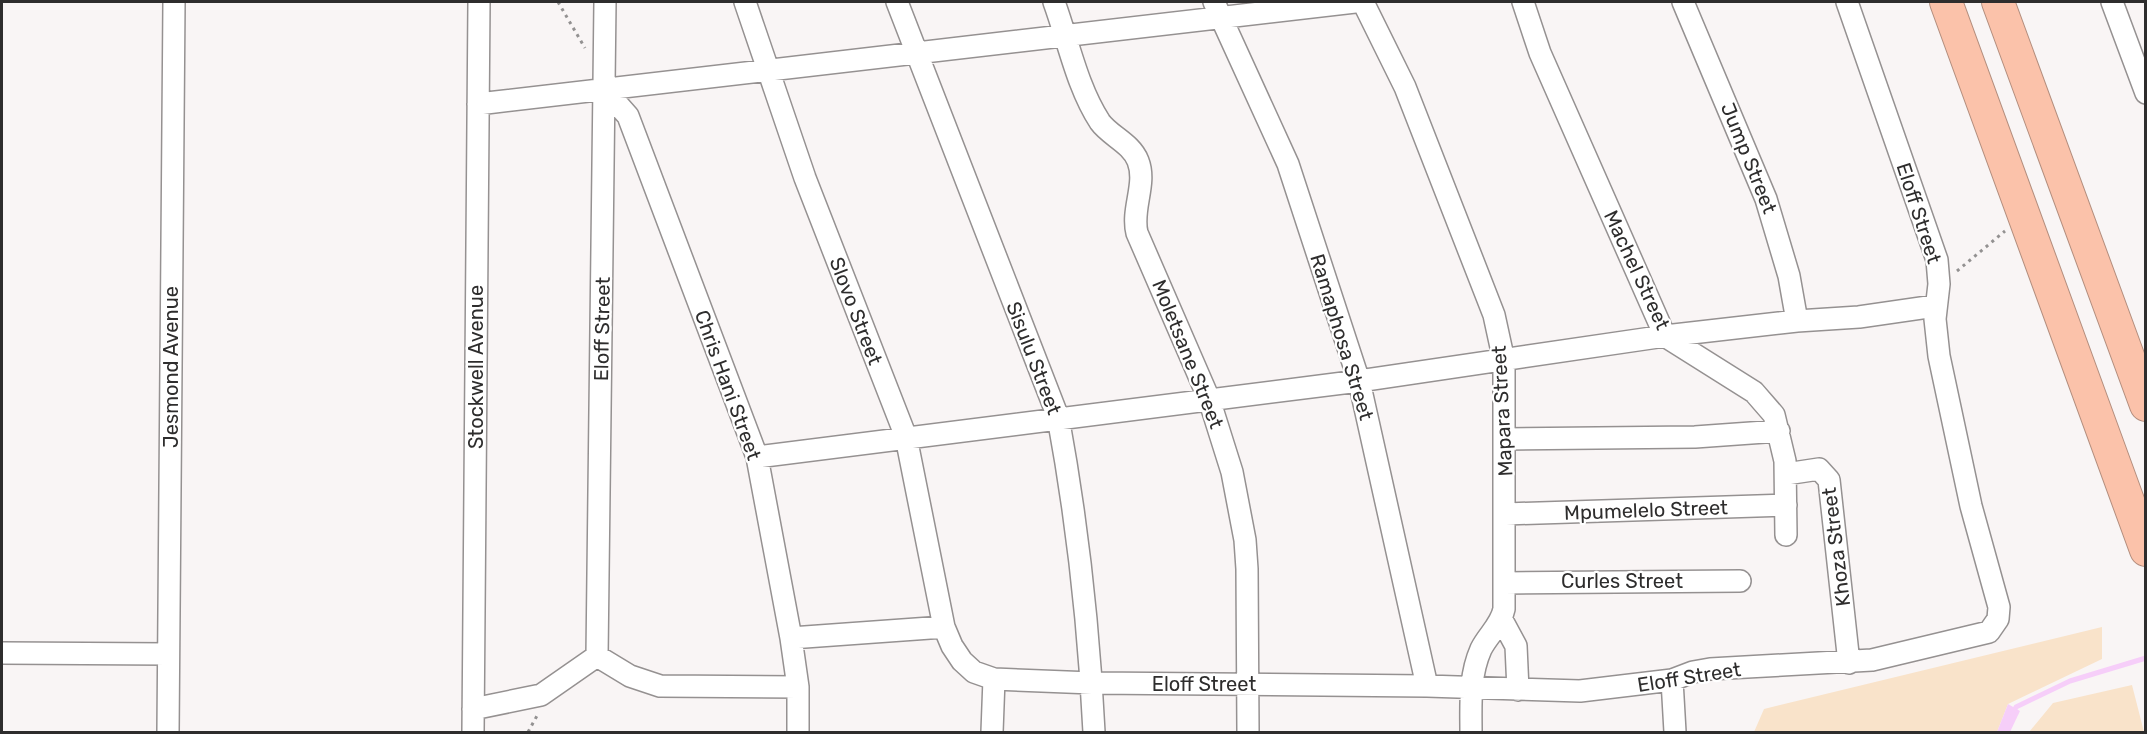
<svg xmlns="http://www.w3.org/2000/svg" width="2147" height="734" font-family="Rubik,sans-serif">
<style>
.green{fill:#f9e3ca}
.water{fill:#f6cef9}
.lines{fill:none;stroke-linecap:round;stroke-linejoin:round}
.stream{stroke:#f6cef9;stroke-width:5}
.minor-casing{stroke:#959191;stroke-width:24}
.highway-casing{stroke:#b38e7e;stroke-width:34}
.path{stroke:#939191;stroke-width:3;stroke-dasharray:3 4.5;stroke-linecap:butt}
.minor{stroke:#fff;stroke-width:21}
.highway{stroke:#fbc2aa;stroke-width:32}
.labels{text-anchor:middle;stroke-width:4.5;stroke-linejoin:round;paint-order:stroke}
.street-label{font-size:20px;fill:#2e2d2d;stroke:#fff}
</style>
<rect width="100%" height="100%" fill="#f9f5f5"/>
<path class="green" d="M2102,627V659L2008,704L1997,732H1754L1764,709Z
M2132,685L2144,732H2029L2053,703Z"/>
<path class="water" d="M2008,704L2020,711L2010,732H1997Z"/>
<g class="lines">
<path class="stream" d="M2013,713L2016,707L2070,681L2146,658"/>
<g class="minor-casing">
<path id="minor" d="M745,2L805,178L906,437L944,627
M897,2L1058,417C1077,520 1089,629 1094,732
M1054,2C1068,40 1077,87 1100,122C1110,136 1131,143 1138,161C1147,184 1131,209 1137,233L1209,399L1232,472L1245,540L1247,569L1248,732
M1214,2L1288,164L1359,381L1427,686
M1363,2L1405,87L1494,315L1504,361V609C1501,625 1488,635 1481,649C1469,676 1471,704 1471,732
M1523,2L1540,53L1665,336L1754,392L1774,415L1785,461L1786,535
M1683,2L1766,199L1789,276L1797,321
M2112,2L2146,93
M605,90L628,116L757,457L791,638L798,687V732
M478,104L1355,2
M1505,439L1695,437L1779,431
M757,457L1359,381L1665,336L1797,321L1859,317L1935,306
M1786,474L1819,469L1829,480L1849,663
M1506,514L1786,505
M1505,583L1740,581
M1502,620L1516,646L1518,690
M791,638L944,627L952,646L962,661L974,672L994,679L1092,683L1427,686L1580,691L1672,680L1693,672L1710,669L1872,660L1989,632L1998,619L1999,607L1971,506L1939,356L1935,319L1939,284L1937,260L1847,2
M2,653L168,654
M597,656L605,2
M1672,680L1675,732
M473,709L541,695L597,656L630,676L660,686L798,687
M168,732L174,2
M473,732L479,2
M992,732L994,679"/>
</g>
<g class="highway-casing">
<path id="highway" d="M1946,2L2146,550
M1998,2L2146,405"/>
</g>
<path class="path" d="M558,2L585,48
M1957,271L2005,231
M528,732L538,714"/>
<use href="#minor" class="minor"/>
<use href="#highway" class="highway"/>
</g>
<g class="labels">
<g class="street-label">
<text transform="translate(1749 158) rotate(68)" y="7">Jump Street</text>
<text transform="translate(1919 213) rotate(72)" y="7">Eloff Street</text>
<text transform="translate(1637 270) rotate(65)" y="7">Machel Street</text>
<text transform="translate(856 311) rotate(69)" y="7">Slovo Street</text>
<text transform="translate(602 329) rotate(-89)" y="7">Eloff Street</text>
<text transform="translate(1342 337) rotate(73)" y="7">Ramaphosa Street</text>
<text transform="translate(1188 354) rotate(68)" y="7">Moletsane Street</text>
<text transform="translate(1034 358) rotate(69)" y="7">Sisulu Street</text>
<text transform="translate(171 367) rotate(-90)" y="7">Jesmond Avenue</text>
<text transform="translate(476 367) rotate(-90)" y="7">Stockwell Avenue</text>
<text transform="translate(728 385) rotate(70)" y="7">Chris Hani Street</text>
<text transform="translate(1502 411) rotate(-93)" y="7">Mapara Street</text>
<text transform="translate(1646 510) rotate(-2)" y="7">Mpumelelo Street</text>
<text transform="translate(1836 547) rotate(-97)" y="7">Khoza Street</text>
<text x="1622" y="588">Curles Street</text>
<text transform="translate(1689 677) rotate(-9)" y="7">Eloff Street</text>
<text x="1204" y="691">Eloff Street</text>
</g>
</g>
<rect width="2147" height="734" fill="none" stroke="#2e2d2d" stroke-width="6"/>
</svg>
